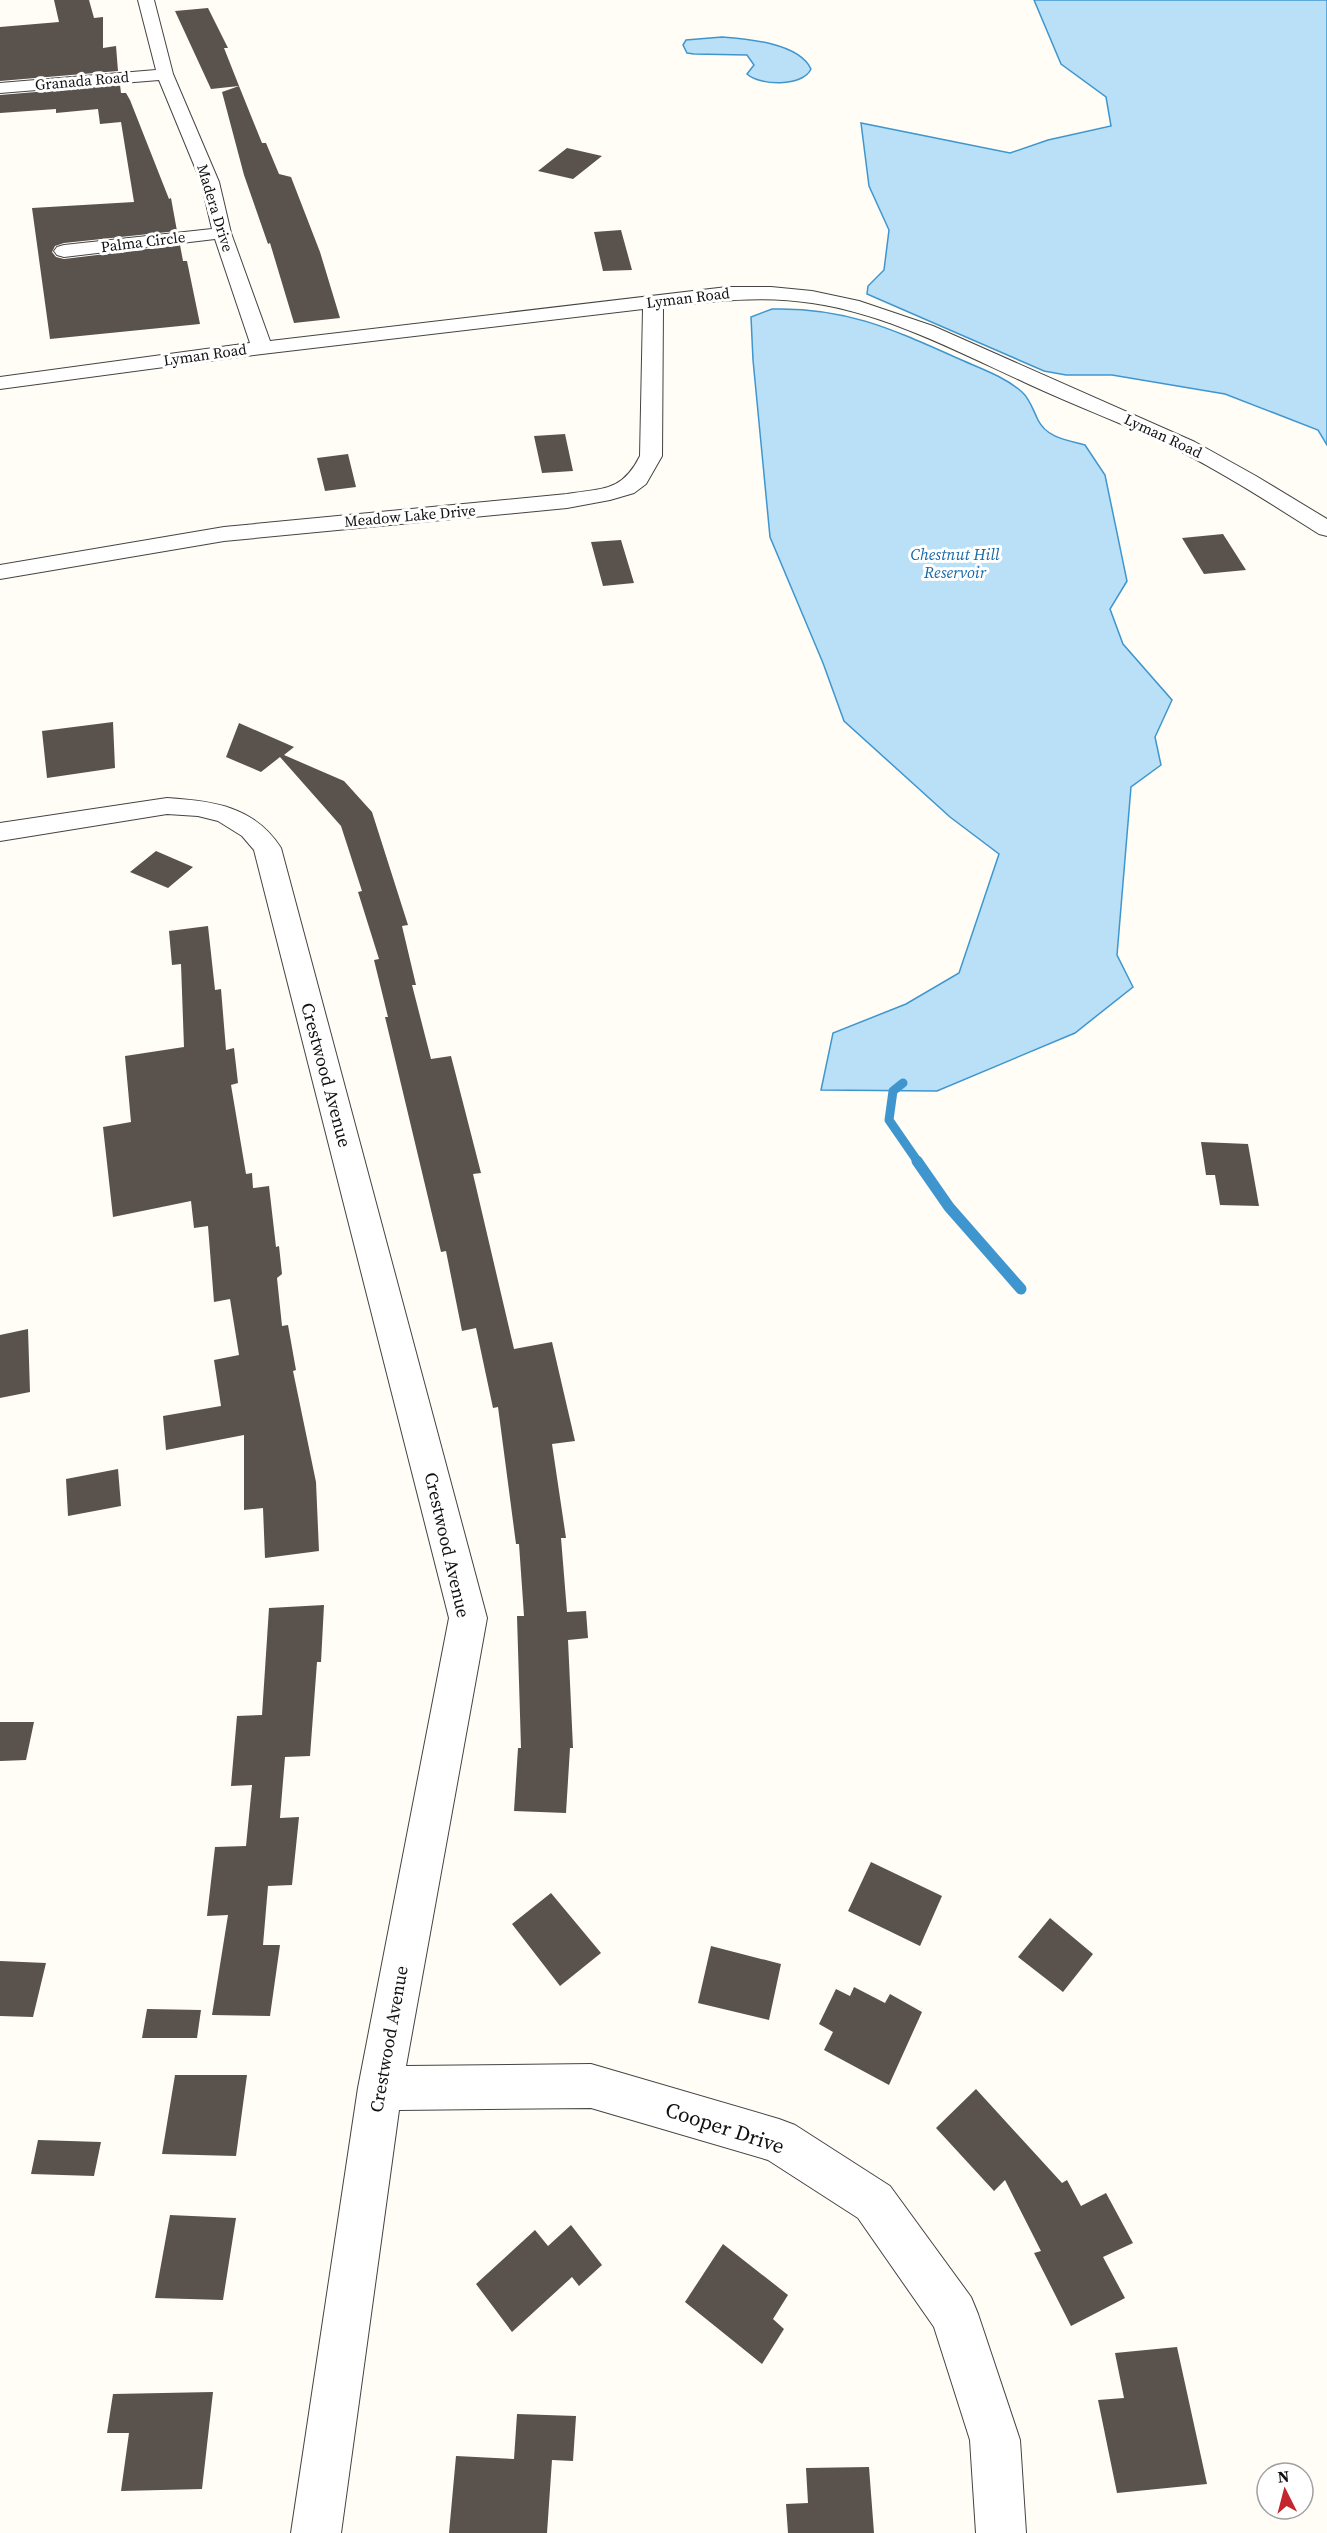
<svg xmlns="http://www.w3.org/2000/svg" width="1327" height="2533" font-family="'Source Serif 4',serif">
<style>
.water{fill:#b9e0f7;stroke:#3f96cf;stroke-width:1.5}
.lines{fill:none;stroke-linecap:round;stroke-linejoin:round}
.stream-far1{stroke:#3f96cf;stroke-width:9}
.stream{stroke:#3f96cf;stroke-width:11}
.building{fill:#5a524d}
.minor-casing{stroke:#444;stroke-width:2}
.minor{fill:#fff;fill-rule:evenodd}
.labels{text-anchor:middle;stroke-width:6;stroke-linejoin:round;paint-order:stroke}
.far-street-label{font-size:15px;fill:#111;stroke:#fff}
.far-water-label{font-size:16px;font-style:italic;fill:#1768a6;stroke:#fff}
.street-label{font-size:18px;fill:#111;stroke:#fff}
.near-street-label{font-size:21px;fill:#111;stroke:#fff}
</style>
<rect width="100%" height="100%" fill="#fffdf5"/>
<path class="water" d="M1034,0H1327V445L1318,430L1225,394L1112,375H1066L1044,371L867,294L868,286L884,270L889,230L869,186L861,123L1010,153L1048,140L1111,126L1106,97L1061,64Z
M722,37C748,39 799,43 811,69C803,87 760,86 747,74L754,65L747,55L694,54L687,53L683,45L686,40Z
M772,309C845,307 892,329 957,358C979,368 1004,376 1022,392C1030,399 1033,410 1038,420C1047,438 1067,440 1085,445L1105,475L1127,581L1110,609L1123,644L1172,700L1155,737L1161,765L1131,787L1117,955L1133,987L1075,1033L937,1091L821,1090L833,1033L906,1004L959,973L999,854L950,817L844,721L823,663L770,537L753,360L751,317Z"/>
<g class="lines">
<path class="stream-far1" d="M903,1083L893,1091L889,1120L918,1162"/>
<path class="stream" d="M917,1161L949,1207L1021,1289"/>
</g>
<path class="building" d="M54,0H89L94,18L103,17V48L116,46L118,71L0,81V27L59,22Z
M208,8L228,48H224L239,86L211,89L175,11Z
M120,85L121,93H126L130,100L169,199L171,198L177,231L64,243L55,246L52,252L56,257L64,259L180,245L183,261H187L200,324L50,339L32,208L134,202L121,122L100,124L98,109L56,113V109L0,113V95Z
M239,86L262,143H266L279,174L291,177L320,252L340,318L294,323L270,243L268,244L244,175L222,92Z
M567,148L602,156L573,179L538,171Z
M621,230L632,270L603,271L594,232Z
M565,434L573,471L542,473L534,436Z
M348,454L356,487L325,491L317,458Z
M1223,534L1246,570L1204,574L1182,538Z
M621,540L634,583L603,586L591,542Z
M113,722L115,768L47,778L42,731Z
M239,723L294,747L284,755L344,781L372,812L408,925L402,926L416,985H412L431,1059L451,1056L481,1173L473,1174L514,1349L552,1342L575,1441L552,1444L566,1538H561L567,1612L586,1611L588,1638L568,1640L573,1748H570L566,1813L514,1811L518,1748H521L517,1616H524L519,1544H516L498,1407L493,1408L476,1328L462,1331L446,1251L441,1252L385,1017H388L374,960L379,959L358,892L362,891L341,826L280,757L261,772L226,757Z
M156,851L193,867L168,888L130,872Z
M208,926L215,990L221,989L226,1050L234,1048L238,1083L231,1085L246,1174L252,1173L253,1188L269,1186L276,1247L279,1246L282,1274L277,1278L282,1326L288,1325L296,1370L293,1371L316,1482L319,1551L265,1558L263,1508L244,1510V1435L166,1450L163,1416L221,1406L214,1360L239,1355L230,1299L214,1302L208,1226L194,1228L191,1201L113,1217L103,1127L131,1122L125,1056L184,1047L181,964L172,965L169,931Z
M1201,1142L1248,1144L1259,1206L1220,1205L1215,1175H1206Z
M28,1329L30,1392L0,1398V1335Z
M118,1469L121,1506L68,1516L66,1479Z
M324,1605L321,1662H317L310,1756L285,1757L280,1818L299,1817L292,1885L268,1886L263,1945H280L270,2016L212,2015L228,1915L207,1916L215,1847L246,1846L252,1785L231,1786L237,1716L262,1715L269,1608Z
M0,1722H34L26,1760L0,1761Z
M871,1862L942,1896L920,1946L848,1911Z
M551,1893L601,1953L560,1986L512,1924Z
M1050,1918L1093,1954L1063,1992L1018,1957Z
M711,1946L781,1964L769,2020L698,2003Z
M0,1961L46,1963L33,2017L0,2016Z
M854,1987L885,2003L890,1994L922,2012L889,2085L824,2050L833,2032L819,2024L836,1989L850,1996Z
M147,2009L201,2010L197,2038H142Z
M175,2075H247L236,2156L162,2154Z
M976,2089L1062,2183L1067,2180L1081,2206L1106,2193L1133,2243L1103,2257L1125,2298L1071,2326L1034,2253L1041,2251L1005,2180L994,2191L936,2128Z
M38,2140L101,2142L94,2176L31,2174Z
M170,2215L236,2218L223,2300L155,2298Z
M571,2225L602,2265L579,2286L572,2277L512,2332L476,2284L535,2230L548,2246Z
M723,2244L788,2295L773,2319L784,2329L762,2364L685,2302Z
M1177,2347L1207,2484L1117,2493L1098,2400L1124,2398L1115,2353Z
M213,2392L202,2489L121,2491L129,2433H107L113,2394Z
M517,2414L576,2416L573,2461L552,2460L547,2533H449L456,2456L514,2459Z
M869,2467L874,2533H788L786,2504L808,2503L806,2468Z"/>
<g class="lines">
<g class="minor-casing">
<path id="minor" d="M138,0H154L173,74L219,182L231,233L270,341L727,287H771L812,291L859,301L933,326L1195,442L1256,476L1327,519V536L1319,534C1273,505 1227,475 1178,450C1128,425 1075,406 1024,382C956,351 887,314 812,303C762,295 713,301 663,307L662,456L646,484L634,493L610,500L567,508L224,541L0,579V565L224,527L567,494C603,488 622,492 640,456L643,309L262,354L0,389V377L250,343L215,239L64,257L57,255L54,251L57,247L64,245L212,229L201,182L159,80L0,93V83L156,70Z
M167,798C213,801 254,806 281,848L487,1618L406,2066L591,2064L779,2119L795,2125L890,2186L971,2297L978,2314L1020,2440L1026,2533H976L970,2440L934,2327L858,2218L768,2160L591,2108L399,2110L341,2533H291L358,2088L449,1618L254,850L242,836L218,821L198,816L167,814L0,841V823Z"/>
</g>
<use href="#minor" class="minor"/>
</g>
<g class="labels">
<g class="far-street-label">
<text transform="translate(82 81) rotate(-5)" y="5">Granada Road</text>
<text transform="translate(215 208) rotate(73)" y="5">Madera Drive</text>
<text transform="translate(143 242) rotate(-7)" y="5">Palma Circle</text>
<text transform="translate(688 298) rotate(-7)" y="5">Lyman Road</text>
<text transform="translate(205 355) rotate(-8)" y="5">Lyman Road</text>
<text transform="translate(1163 436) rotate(25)" y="5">Lyman Road</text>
<text transform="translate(410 516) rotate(-5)" y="5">Meadow Lake Drive</text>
</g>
<g class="far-water-label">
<text x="955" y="560">Chestnut Hill<tspan x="955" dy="18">Reservoir</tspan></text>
</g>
<g class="street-label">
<text transform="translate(326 1075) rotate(75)" y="6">Crestwood Avenue</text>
<text transform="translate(447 1545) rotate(77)" y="6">Crestwood Avenue</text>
<text transform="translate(389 2039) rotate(-80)" y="6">Crestwood Avenue</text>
</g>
<g class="near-street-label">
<text transform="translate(725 2128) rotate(18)" y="7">Cooper Drive</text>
</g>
</g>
<g transform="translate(1285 2491) rotate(354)"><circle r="28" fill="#ffffff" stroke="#a0a0a0" stroke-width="1.5"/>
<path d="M0-4.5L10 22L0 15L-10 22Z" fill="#c4262e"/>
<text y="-9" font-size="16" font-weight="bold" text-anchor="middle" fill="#111111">N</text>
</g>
</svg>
